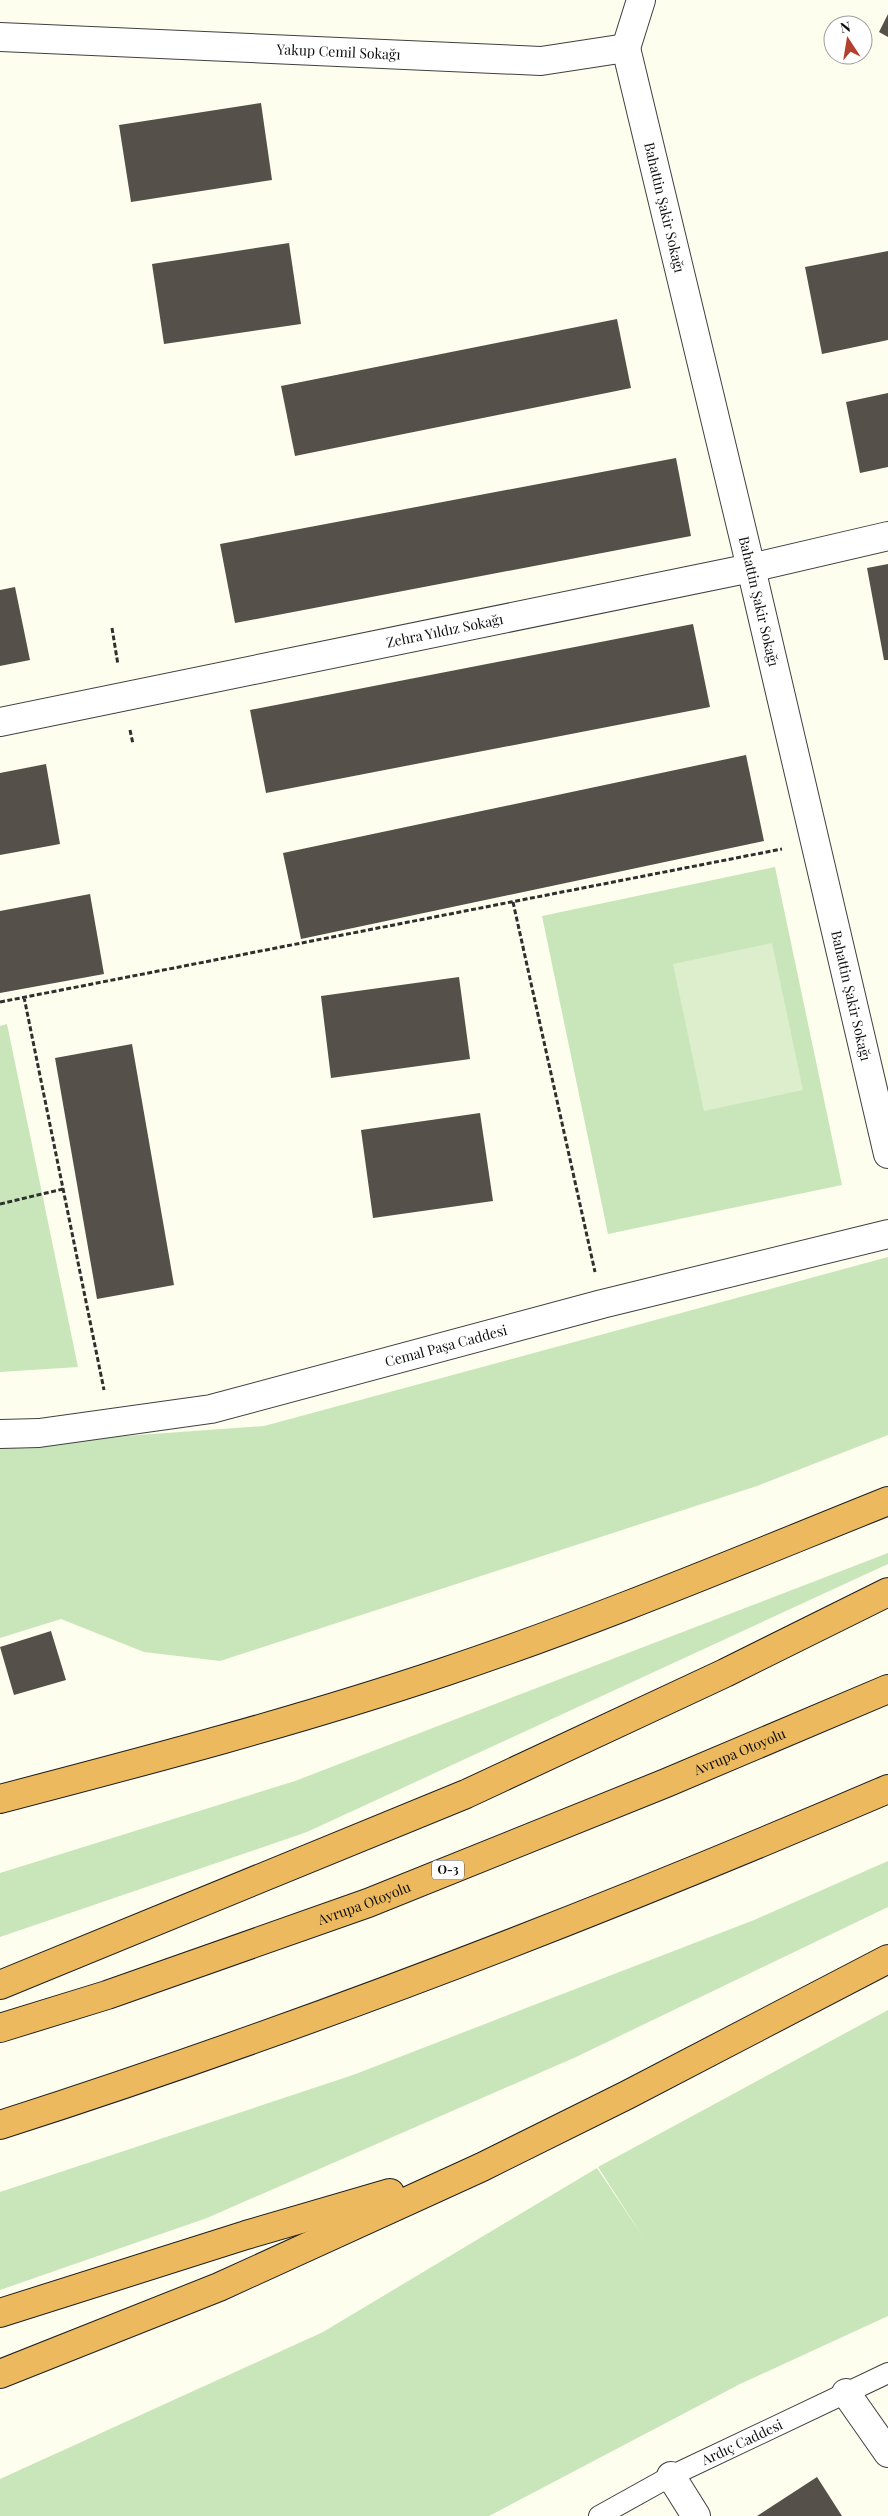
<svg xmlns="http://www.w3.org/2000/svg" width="888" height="2516" font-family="'Playfair Display',serif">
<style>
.green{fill:#c9e6ba}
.pitch{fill:#dceecb}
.building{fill:#55504a}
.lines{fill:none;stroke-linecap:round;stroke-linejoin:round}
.service-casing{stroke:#404040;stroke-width:22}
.minor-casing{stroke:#404040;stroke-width:30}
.motorway-casing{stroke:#1e1e1e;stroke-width:30}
.path{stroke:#2f2f2f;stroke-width:3;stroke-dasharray:5 2.5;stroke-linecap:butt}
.service{stroke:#fff;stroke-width:20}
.minor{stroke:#fff;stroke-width:28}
.motorway{stroke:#ecb95e;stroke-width:28}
.labels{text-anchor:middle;stroke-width:5;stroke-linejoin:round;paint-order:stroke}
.shield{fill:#fff;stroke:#565656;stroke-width:1}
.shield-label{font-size:12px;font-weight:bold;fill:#0d0d0d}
.street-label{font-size:14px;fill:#0d0d0d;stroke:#fff}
</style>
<rect width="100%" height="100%" fill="#fefeee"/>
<path class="green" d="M775,867L842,1185L608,1234L542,916Z
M7,1024L78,1367L0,1372V1026Z
M888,1257V1435L757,1486L220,1661L144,1652L61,1619L0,1638V1445L264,1426Z
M888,1553V1564L307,1832L0,1937V1873L295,1781Z
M888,1861V1907L576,2057L207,2218L0,2290V2192L353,2075L754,1920Z
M888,2010V2316L740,2384L489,2516H0V2479L323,2332L597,2168L643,2237L598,2167Z"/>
<path class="pitch" d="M772,943L803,1090L704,1111L673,964Z"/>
<path class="building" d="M888,14V37L879,32Z
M261,103L272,180L131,202L119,125Z
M289,243L301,324L164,344L152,264Z
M888,251V340L822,354L805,267Z
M617,319L631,388L295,456L281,386Z
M888,393V467L860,473L846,402Z
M676,458L691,536L235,623L220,544Z
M888,564V660H884L867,568Z
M15,587L30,660L0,666V590Z
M693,624L710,707L266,793L250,710Z
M746,755L764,841L301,939L283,853Z
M46,764L60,844L0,855V773Z
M90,894L104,974L0,993V911Z
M459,977L470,1059L331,1078L321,996Z
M132,1044L174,1285L97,1299L55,1058Z
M480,1113L493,1201L373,1218L361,1130Z
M51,1631L66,1680L14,1695L0,1647Z
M817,2477L842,2516H757Z"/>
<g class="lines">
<g class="service-casing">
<g id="service">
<path id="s1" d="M599,2516L671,2476L888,2373"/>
</g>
</g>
<g class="minor-casing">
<g id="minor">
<path id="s2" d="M0,37L541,61L626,48"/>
<path id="s3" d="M626,48L751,568L888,1154"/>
<path d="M626,48L641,0"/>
<path id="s4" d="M0,722L751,568L888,536"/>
<path id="s5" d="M0,1434L39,1433L211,1409L602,1304L888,1234"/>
<path d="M846,2393L888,2453"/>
<path d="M671,2476L696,2516"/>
</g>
</g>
<g class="motorway-casing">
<g id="motorway">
<path d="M0,1799C149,1760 298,1721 444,1672C594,1622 741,1560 888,1501"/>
<path d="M0,1985L466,1794L725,1673L888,1592"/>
<path id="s6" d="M0,2028L107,1995L368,1903L666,1783L888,1689"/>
<path d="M0,2125C302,2028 597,1914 888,1789"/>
<path d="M0,2313L246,2235L390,2193"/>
<path d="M0,2374L219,2287L482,2167L627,2095L888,1959"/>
</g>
</g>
<path class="path" d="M112,628L118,665
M130,730L133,744
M513,902L595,1272
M24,997L104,1390
M0,1002L782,849
M0,1204L63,1189"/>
<use href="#service" class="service"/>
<use href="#minor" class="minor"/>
<use href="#motorway" class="motorway"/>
</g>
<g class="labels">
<rect class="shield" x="432" y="1860.5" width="32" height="19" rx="4"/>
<g class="shield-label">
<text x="448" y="1874">O-3</text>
</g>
<g class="street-label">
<text dy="5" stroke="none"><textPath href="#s2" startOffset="339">Yakup Cemil Sokağı</textPath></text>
<text dy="5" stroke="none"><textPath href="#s3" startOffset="164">Bahattin Şakir Sokağı</textPath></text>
<text dy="5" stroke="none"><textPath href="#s3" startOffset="569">Bahattin Şakir Sokağı</textPath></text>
<text dy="5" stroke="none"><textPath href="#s4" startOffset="454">Zehra Yıldız Sokağı</textPath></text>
<text dy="5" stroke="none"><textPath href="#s3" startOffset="974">Bahattin Şakir Sokağı</textPath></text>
<text dy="5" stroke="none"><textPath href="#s5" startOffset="456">Cemal Paşa Caddesi</textPath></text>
<text dy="5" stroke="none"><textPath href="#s6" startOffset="790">Avrupa Otoyolu</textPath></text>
<text dy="5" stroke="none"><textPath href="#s6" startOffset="385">Avrupa Otoyolu</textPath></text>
<text dy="5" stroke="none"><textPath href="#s1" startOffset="161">Ardıç Caddesi</textPath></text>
</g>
</g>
<g transform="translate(848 40) rotate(348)"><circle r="24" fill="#ffffff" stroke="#9e9e9e"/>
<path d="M0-4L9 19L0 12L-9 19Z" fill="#b53f2d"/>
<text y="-8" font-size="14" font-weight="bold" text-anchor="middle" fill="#0d0d0d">N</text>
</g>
</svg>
